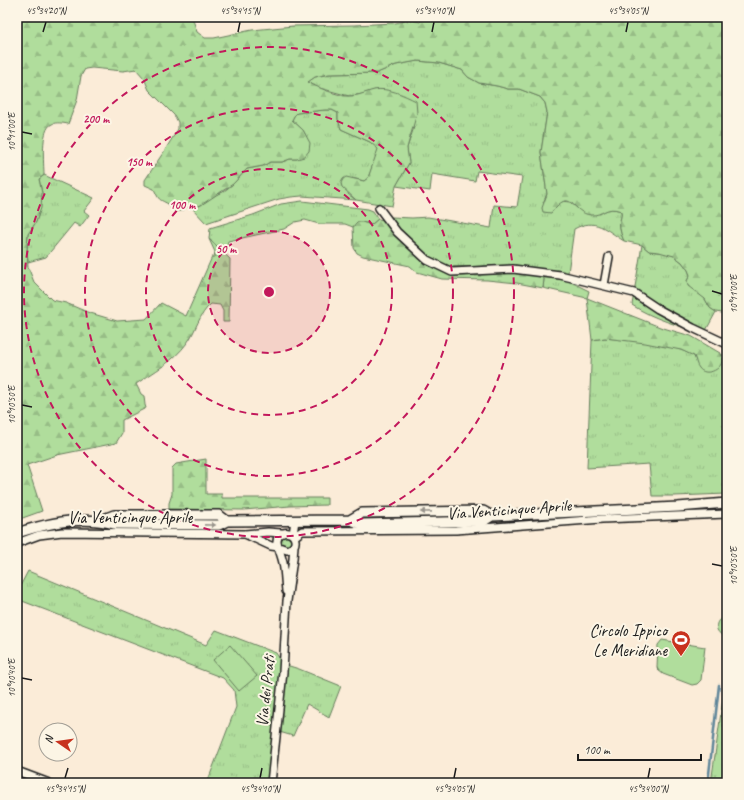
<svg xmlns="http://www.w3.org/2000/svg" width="744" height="800" font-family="Caveat,sans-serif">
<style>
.grass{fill:url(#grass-tufts);stroke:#667c5c}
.forest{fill:url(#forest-firs);stroke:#667c5c}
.garden{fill:#b0dd9c;stroke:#667c5c}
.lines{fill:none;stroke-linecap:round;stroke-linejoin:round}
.stream{stroke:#60869a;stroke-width:2.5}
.minor-casing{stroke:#1c1c1c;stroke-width:10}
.tertiary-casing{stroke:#1c1c1c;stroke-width:12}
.minor{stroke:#fcf5e5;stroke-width:7}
.tertiary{stroke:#fcf5e5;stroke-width:9}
.oneway{fill:#97938b}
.ticks{fill:none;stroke:#1c1c1c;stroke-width:1.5}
.ring{fill:none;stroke:#c2185b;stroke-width:2;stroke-dasharray:7 5}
.labels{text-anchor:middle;stroke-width:4;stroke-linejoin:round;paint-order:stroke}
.street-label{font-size:17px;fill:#1c1c1c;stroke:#fcf5e5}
.poi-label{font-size:17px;fill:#1c1c1c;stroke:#fcf5e5;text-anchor:end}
.centre{fill:#c2185b;stroke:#fcf5e5;stroke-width:2}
.ring-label{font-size:12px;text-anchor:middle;font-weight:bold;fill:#c2185b;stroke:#fcf5e5;stroke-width:4;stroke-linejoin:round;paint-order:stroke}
.neatline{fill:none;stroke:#1c1c1c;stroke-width:1.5}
.ticks-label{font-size:10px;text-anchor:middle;fill:#1c1c1c}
</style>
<defs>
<pattern id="grass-tufts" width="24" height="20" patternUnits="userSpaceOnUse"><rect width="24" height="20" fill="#b0dd9c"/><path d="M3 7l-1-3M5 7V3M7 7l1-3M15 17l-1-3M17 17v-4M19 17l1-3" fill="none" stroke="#97bd86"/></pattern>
<pattern id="forest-firs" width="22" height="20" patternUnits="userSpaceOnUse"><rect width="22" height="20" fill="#b0dd9c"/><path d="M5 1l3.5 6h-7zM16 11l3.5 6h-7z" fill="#97bd86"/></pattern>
</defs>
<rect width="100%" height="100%" fill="#fbecd8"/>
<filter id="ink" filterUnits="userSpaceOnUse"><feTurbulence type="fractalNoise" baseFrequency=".025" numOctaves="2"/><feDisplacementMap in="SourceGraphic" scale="8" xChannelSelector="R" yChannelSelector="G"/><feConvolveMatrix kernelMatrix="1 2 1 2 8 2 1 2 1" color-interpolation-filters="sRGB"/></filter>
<g filter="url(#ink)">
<path class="grass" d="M417,61L439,63L462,70L468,77L479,83L497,86L508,89H519L540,97L545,103L547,112L541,152L547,194L543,203L557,204L561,201L570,202L578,209L600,214C606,209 614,208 621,211C622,215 621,217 620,221C619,228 621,234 624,241C606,230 596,217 574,229L567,280L589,291L587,298L543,288L544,279L527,273L494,266L456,267H441L397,232L392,217L412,218L428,217L491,228L494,205L517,207L522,177L477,171L475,181L432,174L430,191L396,186L409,163L407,148L414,127L389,91L375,90L363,94L349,96L316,87L308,82L315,77L329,74L377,73L396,65Z
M324,110H332L338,113V119L341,129L370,142L379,149L368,178L364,181L352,178L348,194L356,200L302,196L291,197L279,199L206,223L192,208L201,205L215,195L223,192L233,184L247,169L263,166L270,162H282L290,159H297L306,136L303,130L292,120L294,116L297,113Z
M44,175L94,198L84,211L89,215L80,227L74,223L46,257L28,262L27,249L28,234L36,222L42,193L39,179Z
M302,201L368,209L373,211L378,219L371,225L366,223L357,222L353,227L345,224H319L305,220L295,222L284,229L228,241L225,253L209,239L210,228L253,215L281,204Z
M642,245L649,251L666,253L674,256L682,262L688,270L690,275L687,281L705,299L710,308L716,312L704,334C680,326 653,319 632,305Z
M605,338C633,341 669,342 694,356L696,361L722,360L720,353L727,358V494L674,496H652L649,464L587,468L592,340Z
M281 541a5 5 0 1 1 10 0a5 5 0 1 1-10 0Z
M28,571L206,645L216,630L276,653L283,664L299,669L341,686L329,717L307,704L293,736L276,731L270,783H207L236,707L234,690L223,678L17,599V592Z
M727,686V783H711L724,692Z"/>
<path class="forest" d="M17,17H192L197,32L205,38H214L252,30L293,26L355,25L395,23L411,20L420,22L422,20L421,17H727V314L716,312L710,308L705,299L688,286L687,281L690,275L688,270L682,262L674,256L659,252L649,251L642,245L624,241C621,234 619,228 620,221C621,216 622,215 621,211C606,205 603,216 591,215C572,214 572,185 551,213L543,212L542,208L547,194L541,152L547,112L545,103L540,97L519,89H508L497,86L479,83L468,77L462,70L439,63L418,61L396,65L377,73L329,74L315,77L308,82C318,88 338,96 350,96C358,96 366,92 374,90C387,87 404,95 416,101L417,113L407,148L409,163L396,186L392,206L356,200L342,187L341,183L343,179L346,177L364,181L368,178L378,149L370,142L341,129L338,119V113L332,110H325L297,113L294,116L292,120L303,130L310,143L309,151L304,157L297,159H290L282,162H270L263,166L247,169L233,184L201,205L192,208L187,207L181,211H175L171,209L170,205C158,198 160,202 154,189L145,185V180L165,150L178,129V122L174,115L149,90L144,78L136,69L123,71L92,68L85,69L81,76L77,100L68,124C63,123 56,122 52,124C40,129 44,164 44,175L39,179L42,193L41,208L36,222L28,234L27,249L28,267L34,282L52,300L66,303L87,312L117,321L146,319L161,303L186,316L212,257H214L215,252L209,239L230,259L229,322H223V311L220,305L211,304C199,314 196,331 187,343C173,362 155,371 136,384L141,394L144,396L145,405L146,408L122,420V433L116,443L57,455L27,465L42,511L17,520Z
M392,217L397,232L441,267H456L494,266L515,269L541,271L544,279L543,288L517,283L487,280L442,279L417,272L410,266L363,256L357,253L354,248L353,227L357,222H362L371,225L378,219L384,220Z
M587,298L660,327L691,336L720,353C720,355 722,358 722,360C722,370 705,377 699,368C696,365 696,359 694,356L681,350L645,343L605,338L592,340Z
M206,459V494H222V498H327V505L290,506L244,510L169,509V503L172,494V468L176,464Z"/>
<path class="garden" d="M725,616H727L726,637C714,633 713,621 725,616Z
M662,640L705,647L701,680L697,684L692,685L663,674L658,670L657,667L658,645Z
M230,645L257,676L239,691L213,660Z"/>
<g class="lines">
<path class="stream" d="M708,783L719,685"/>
<g class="minor-casing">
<path id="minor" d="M379,208L397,232L427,260L452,272L513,269L560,275L634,293L658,309L693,328L727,344
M604,285L609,257
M245,534L271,546L279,547L287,550C301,547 295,529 283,533C279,534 277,538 277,542C278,548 282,557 283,563C285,572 285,582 286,591
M293,535L295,520
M294,537L302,531L456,530L602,519L727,514
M17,543L39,535L62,532L245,534L268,532L281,533
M17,771L49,783
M271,783L283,672L287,601L293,559L294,546"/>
</g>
<g class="tertiary-casing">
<path id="tertiary" d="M101,520L114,515H219L227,521
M350,520L362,513L483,511L492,516
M17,533C47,523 83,515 114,524L219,525L227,521L350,520L362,524L484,521L492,516L678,507L727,503"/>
</g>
<use href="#minor" class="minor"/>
<use href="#tertiary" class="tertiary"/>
</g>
<defs><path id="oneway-solid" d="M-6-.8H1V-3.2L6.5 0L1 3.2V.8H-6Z"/></defs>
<g class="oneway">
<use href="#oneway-solid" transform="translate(426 512) rotate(179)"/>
<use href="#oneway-solid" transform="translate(210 525) rotate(1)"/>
</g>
</g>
<path class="ticks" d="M43,32L46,22M238,32L240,22M432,32L434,22M626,32L628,22M22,132L32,134M712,291L722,294M22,405L32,407M712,564L722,566M22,678L32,680M65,778L68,768M260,778L262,768M454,778L456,768M648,778L650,768"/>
<circle cx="269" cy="292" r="61" fill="#c2185b" fill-opacity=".12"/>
<g class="ring">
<circle cx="269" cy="292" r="61"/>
<circle cx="269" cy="292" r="123"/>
<circle cx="269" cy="292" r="184"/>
<circle cx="269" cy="292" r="245"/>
</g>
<defs>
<g id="stadium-pin" transform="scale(1)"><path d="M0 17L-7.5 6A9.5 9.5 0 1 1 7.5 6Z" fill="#c8321e" stroke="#fcf5e5"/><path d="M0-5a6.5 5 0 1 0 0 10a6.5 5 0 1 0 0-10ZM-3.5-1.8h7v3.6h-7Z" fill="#fff"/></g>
</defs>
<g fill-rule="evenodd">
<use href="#stadium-pin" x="681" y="640"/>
</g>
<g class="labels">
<g class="street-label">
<text transform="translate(509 509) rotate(-4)" y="6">Via Venticinque Aprile</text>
<text x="130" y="523">Via Venticinque Aprile</text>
<text transform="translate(265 691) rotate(-84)" y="6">Via dei Prati</text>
</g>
<g class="poi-label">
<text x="667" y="636">Circolo Ippico<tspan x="667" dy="20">Le Meridiane</tspan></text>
</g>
</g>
<circle cx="269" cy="292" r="6" class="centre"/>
<g class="ring-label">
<text x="96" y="123">200 m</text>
<text x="139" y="166">150 m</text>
<text x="182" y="209">100 m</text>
<text x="226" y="253">50 m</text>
</g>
<rect width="744" height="800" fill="none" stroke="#fcf5e5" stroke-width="44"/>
<g transform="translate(58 742) rotate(283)"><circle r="19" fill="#fcf5e5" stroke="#a29e95"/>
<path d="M0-3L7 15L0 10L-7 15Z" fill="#c8321e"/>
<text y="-6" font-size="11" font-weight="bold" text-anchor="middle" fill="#1c1c1c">N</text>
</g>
<path d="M578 754v6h123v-6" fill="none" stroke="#1c1c1c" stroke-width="2"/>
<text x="584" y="754" font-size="12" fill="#1c1c1c" stroke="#fcf5e5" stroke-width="3" paint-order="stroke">100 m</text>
<rect x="22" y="22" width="700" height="756" class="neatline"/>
<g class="ticks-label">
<text x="46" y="14">45°34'20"N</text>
<text x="240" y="14">45°34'15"N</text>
<text x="434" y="14">45°34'10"N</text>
<text x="628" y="14">45°34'05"N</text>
<text transform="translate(11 132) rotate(-90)" y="4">10°11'00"E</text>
<text transform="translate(733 294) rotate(-90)" y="4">10°11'00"E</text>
<text transform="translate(11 405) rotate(-90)" y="4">10°10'50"E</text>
<text transform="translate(733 566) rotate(-90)" y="4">10°10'50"E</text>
<text transform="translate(11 678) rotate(-90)" y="4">10°10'40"E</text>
<text x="65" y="792">45°34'15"N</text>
<text x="260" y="792">45°34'10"N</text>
<text x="454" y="792">45°34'05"N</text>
<text x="648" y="792">45°34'00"N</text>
</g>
</svg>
